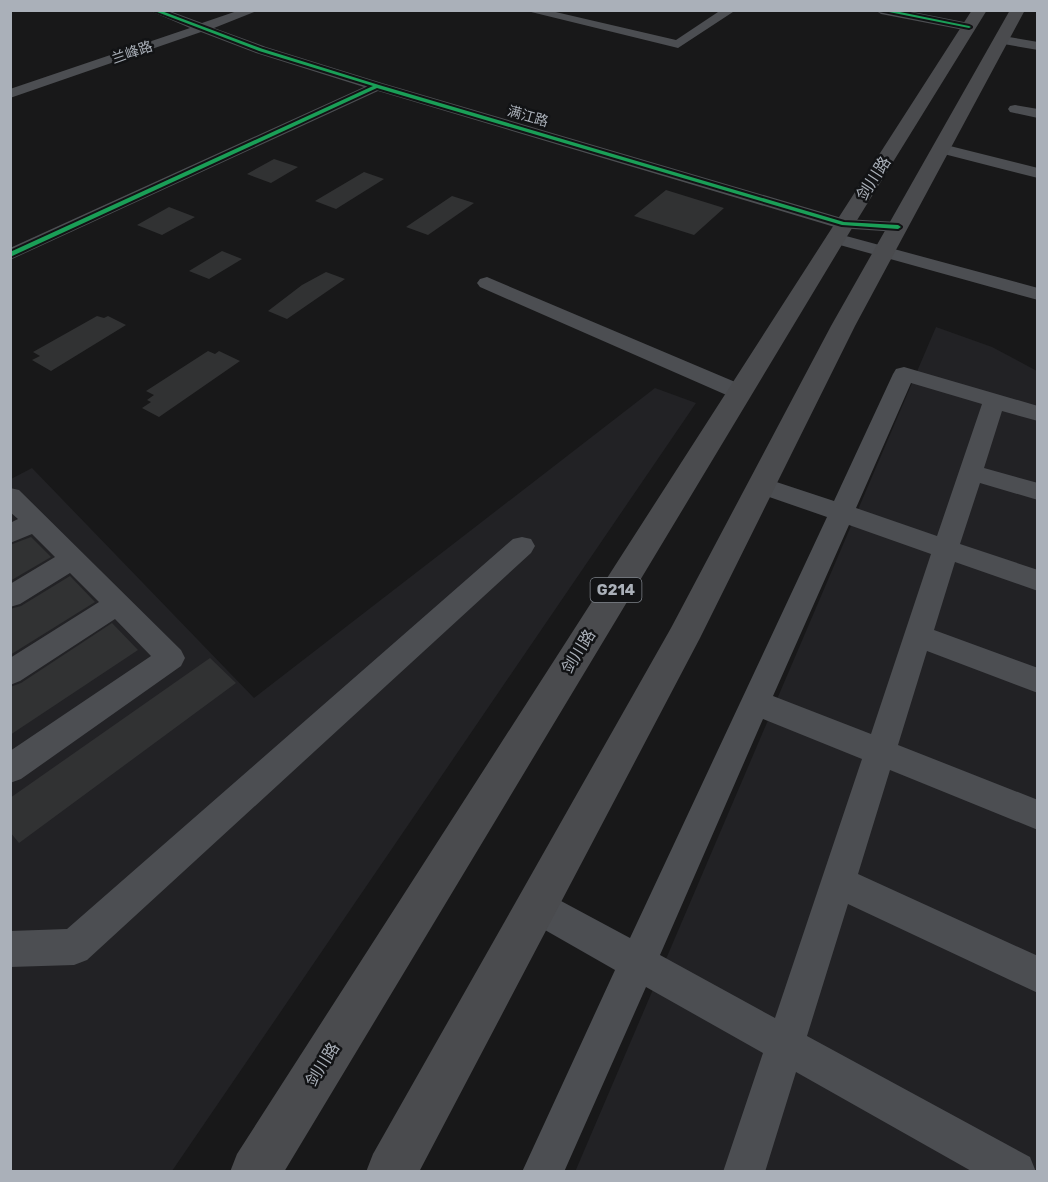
<svg xmlns="http://www.w3.org/2000/svg" width="1048" height="1182" font-family="Rubik,'Noto Sans SC',sans-serif">
<style>
.built{fill:#222225}
.building{fill:#313233}
.lines{fill:none;stroke-linecap:round;stroke-linejoin:round}
.minor{fill:#4c4e52;fill-rule:evenodd}
.highway{fill:#4a4b4e;fill-rule:evenodd}
.cycleway-casing{stroke:#121315;stroke-width:4}
.cycleway{fill:#1a9f57;fill-rule:evenodd}
.labels{text-anchor:middle;stroke-width:5;stroke-linejoin:round;paint-order:stroke}
.far-street-label{font-size:14px;fill:#aab0b9;stroke:#121315}
.shield{fill:#121315;stroke:#7c8188;stroke-width:1.5}
.shield-label{font-size:15px;font-weight:bold;fill:#aab0b9}
.street-label{font-size:16px;fill:#aab0b9;stroke:#121315}
</style>
<rect width="100%" height="100%" fill="#181819"/>
<path class="built" d="M936,327L992,347L1037,371V1171L575,1172Z
M655,388L696,403L172,1171L11,1172V479L32,468L254,698Z"/>
<path class="building" d="M274,159L298,167L271,183L247,174Z
M364,172L384,179L336,209L315,201Z
M666,190L724,208L694,235L634,216Z
M452,196L474,203L428,235L406,227Z
M169,207L195,217L162,235L137,225Z
M222,251L242,259L209,279L189,271Z
M326,272L345,279L287,319L268,311L302,285Z
M97,316L104,318L108,316L126,325L51,371L32,360L40,356L33,352Z
M208,351L215,354L219,351L240,361L159,417L142,408L151,402L147,400L154,395L146,391Z
M31,537L51,557L10,581V545Z
M70,576L95,602L10,655V609L21,606Z
M112,623L138,650L10,735V687L21,683Z
M210,658L236,683L19,843L10,832V798Z"/>
<g class="lines">
<path class="minor" d="M148,10H167L202,23L240,10H259L214,28L266,47L382,83L845,219L898,222L904,223L907,227L904,231L898,232L838,228L378,91L10,260V248L364,87L256,53L201,32L10,98V89L190,28Z
M523,10H547L676,40L721,10H736L678,48Z
M875,10H903L969,23L975,27L969,31L881,14Z
M1003,36L1038,42V50L998,43L997,40L998,37Z
M1015,105L1038,109V118L1010,112L1008,109L1010,106Z
M942,144L1038,168V178L936,152L934,149Z
M835,233L1038,288V300L829,242L826,238L829,234Z
M487,277L747,387L750,392L747,397L739,399L731,397L480,287L477,283L480,279Z
M904,367L1038,406V421L1002,411L984,468L1038,483V500L980,483L960,544L1038,570V591L955,562L934,630L1038,668V693L927,651L898,745L1038,800V830L890,770L858,874L1038,956V993L848,904L807,1036L1030,1157L1036,1172H973L796,1072L765,1172H723L763,1053L646,987L564,1172H522L615,970L524,918L518,906L524,894L536,889L548,894L630,938L827,517L752,491L749,485L752,479L761,477L834,501L893,374L896,369ZM911,383L982,404L937,536L856,508ZM849,525L931,554L871,734L773,696ZM763,719L862,759L775,1018L660,955Z
M10,488L19,490L181,650L185,658L181,666L21,779L10,783V751L151,656L115,619L20,681L10,685V658L99,602L70,573L20,604L10,607V584L55,557L32,534L10,543V523L18,519L10,512Z
M522,537L531,539L535,546L531,553L87,960L74,965L10,967V931L67,929L513,539Z"/>
<path class="highway" d="M972,10H987L846,238L284,1172H230L237,1154Z
M1010,10H1025L855,326L700,638L419,1172H366L373,1154L671,628L831,326Z"/>
<g class="cycleway-casing">
<path id="cycleway" d="M152,10H159L263,49L379,85L844,222L898,225L901,227L898,229L842,225L377,88L10,257V252L373,86L259,51Z
M890,10L969,26L971,27L969,28L879,10Z"/>
</g>
<use href="#cycleway" class="cycleway"/>
</g>
<g class="labels">
<g class="far-street-label">
<text transform="translate(132 52) rotate(-19)" y="5">兰峰路</text>
<text transform="translate(528 116) rotate(16)" y="5">满江路</text>
</g>
<rect class="shield" x="590.5" y="578" width="51" height="24" rx="4.5"/>
<g class="shield-label">
<text x="616" y="595">G214</text>
</g>
<g class="street-label">
<text transform="translate(873 178) rotate(-57)" y="6">剑川路</text>
<text transform="translate(578 651) rotate(-58)" y="6">剑川路</text>
<text transform="translate(322 1064) rotate(-58)" y="6">剑川路</text>
</g>
</g>
<rect width="1048" height="1182" fill="none" stroke="#aab0b9" stroke-width="24"/>
</svg>
